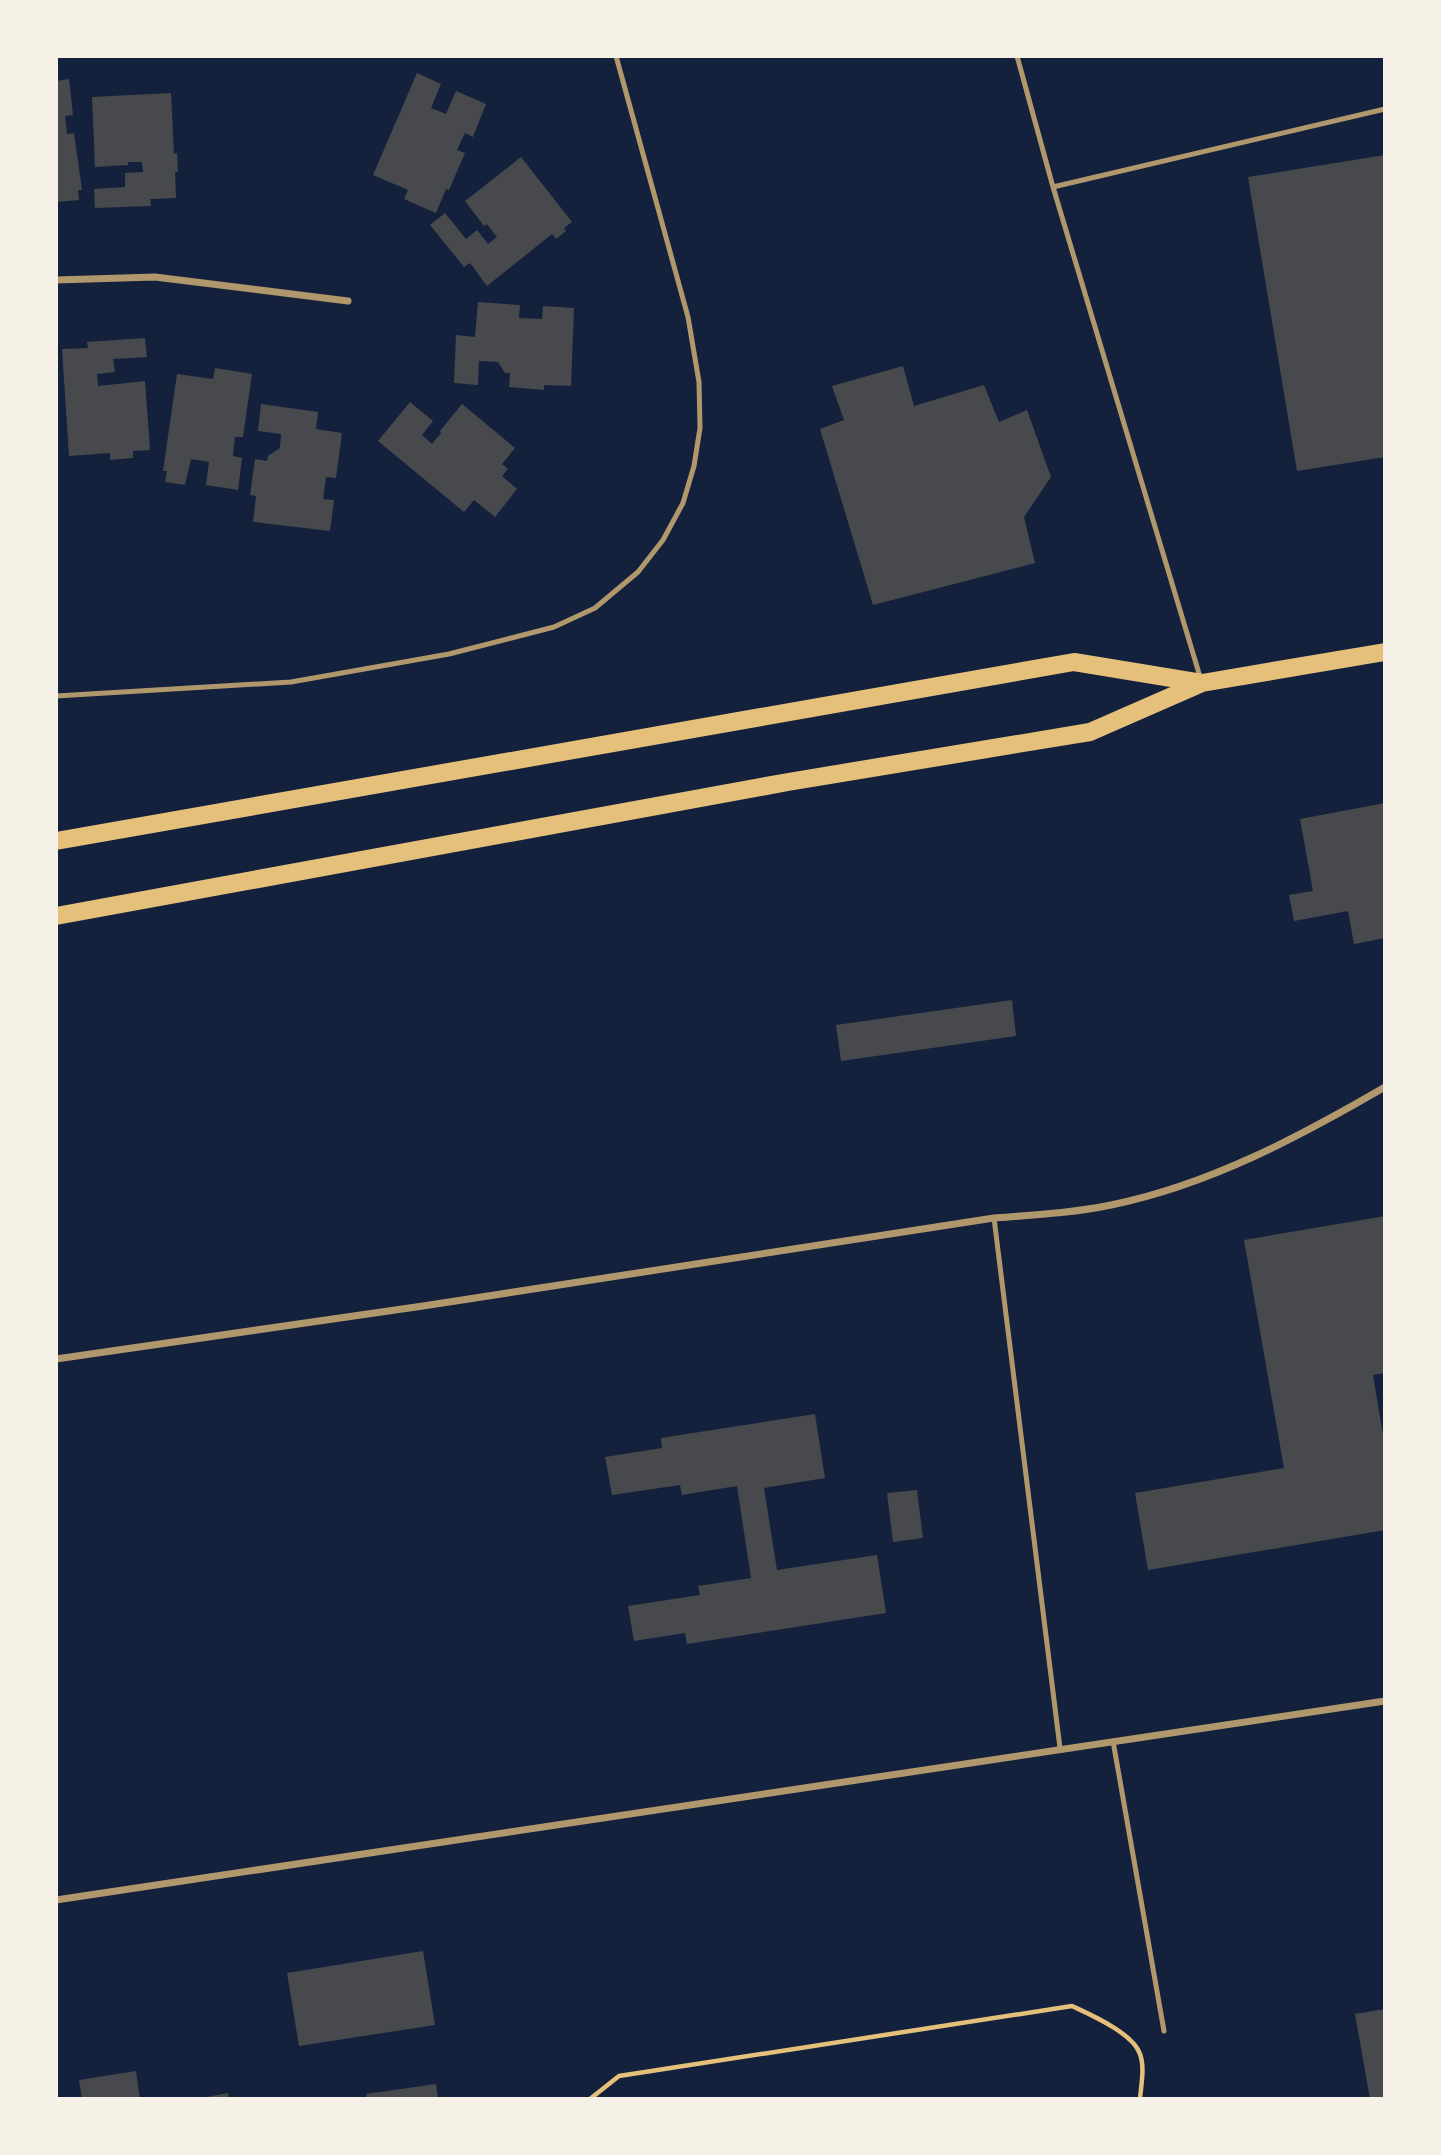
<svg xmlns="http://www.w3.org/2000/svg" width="1441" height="2155" font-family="Literata,serif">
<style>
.building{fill:#48494c}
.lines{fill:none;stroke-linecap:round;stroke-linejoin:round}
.path{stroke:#e5c07b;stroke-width:4.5}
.service{stroke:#b1986c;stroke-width:5}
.minor{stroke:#b1986c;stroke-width:7}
.primary{stroke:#e5c07b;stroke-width:18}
</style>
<rect width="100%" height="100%" fill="#14213d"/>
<path class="building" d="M417,73L441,84L431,108L446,114L456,91L486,104L473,137L465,133L457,150L465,153L449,190L446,189L436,213L404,199L408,190L373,175Z
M69,79L73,115L65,116L67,134L74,133L82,190H78L79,200L56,202V81Z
M171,93L174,154L177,153L178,172H175L176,198L150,199L151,206L95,208L94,189L125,187V173L143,172L142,162H128V165L95,167L92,97Z
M1385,155V457L1297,471L1248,177Z
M521,157L572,222L564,228L566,231L556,239L552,234L487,286L470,263L464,267L430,225L445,213L466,239L477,230L488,244L497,237L487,224L484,226L465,201Z
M478,302L520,305L519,318L542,319L543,306L574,308L571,386L544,385V390L509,387L510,373H505L498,362L479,361L478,385L454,383L456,335L475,337Z
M145,338L147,357L113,359L115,372L97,374L98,386L145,381L150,450L133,451V458L110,460V453L69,456L62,349L88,348L87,342Z
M903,366L914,406L984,385L999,422L1027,410L1051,477L1024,517L1035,563L873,605L820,429L844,420L832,386Z
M215,368L252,374L243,437H235L233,456L242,458L238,490L206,485L209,462L191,459L185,485L165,482L167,471H163L177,374L213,379Z
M410,402L433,421L422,435L432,444L441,433L440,431L462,404L515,448L502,464L508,469L502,476L517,489L495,517L474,500L464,512L378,441Z
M261,404L318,412L316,429L342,433L336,478L326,477L323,499L334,500L330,531L253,522L256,496L250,495L255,459L267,461L268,456L280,448L281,434L258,431Z
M1385,803V938L1354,944L1348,911L1294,921L1289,895L1313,891L1300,819Z
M1012,1000L1016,1036L841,1061L836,1025Z
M1385,1216V1373L1373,1375L1385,1447V1530L1148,1570L1135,1493L1284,1468L1244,1240Z
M815,1414L825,1478L764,1488L777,1570L877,1555L886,1613L687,1644L685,1633L634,1641L628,1606L700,1595L698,1586L751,1578L737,1486L682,1495L680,1485L612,1495L605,1457L662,1448L661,1438Z
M917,1490L923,1538L893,1542L887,1493Z
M423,1951L435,2025L299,2046L287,1973Z
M1385,2009V2099H1370L1355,2014Z
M136,2071L140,2099H82L79,2080Z
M436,2084L438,2099H367L366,2094Z
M228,2093L229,2099H201V2098Z"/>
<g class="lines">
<path class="path" d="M590,2099L619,2076L1072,2006C1091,2015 1133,2033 1140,2054C1145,2068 1141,2085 1140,2099"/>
<path class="service" d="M1017,56L1053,187L1201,680
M1053,187L1385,109
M56,696L291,682L449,654L554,627L595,608L638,572L663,540L683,503L694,466L700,428L699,382L688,317L616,56
M994,1218L1060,1748
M1113,1741L1164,2031"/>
<path class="minor" d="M56,280L155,277L348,301
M56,1359L423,1306L994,1218C1033,1215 1073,1213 1111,1205C1209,1185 1299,1137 1385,1087
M56,1900L1385,1701"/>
<path class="primary" d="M56,841L1074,662L1202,683
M56,916L788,782L1090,732L1202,683L1385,652"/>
</g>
<rect width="1441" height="2155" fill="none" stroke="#f6f1e7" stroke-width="116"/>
</svg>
